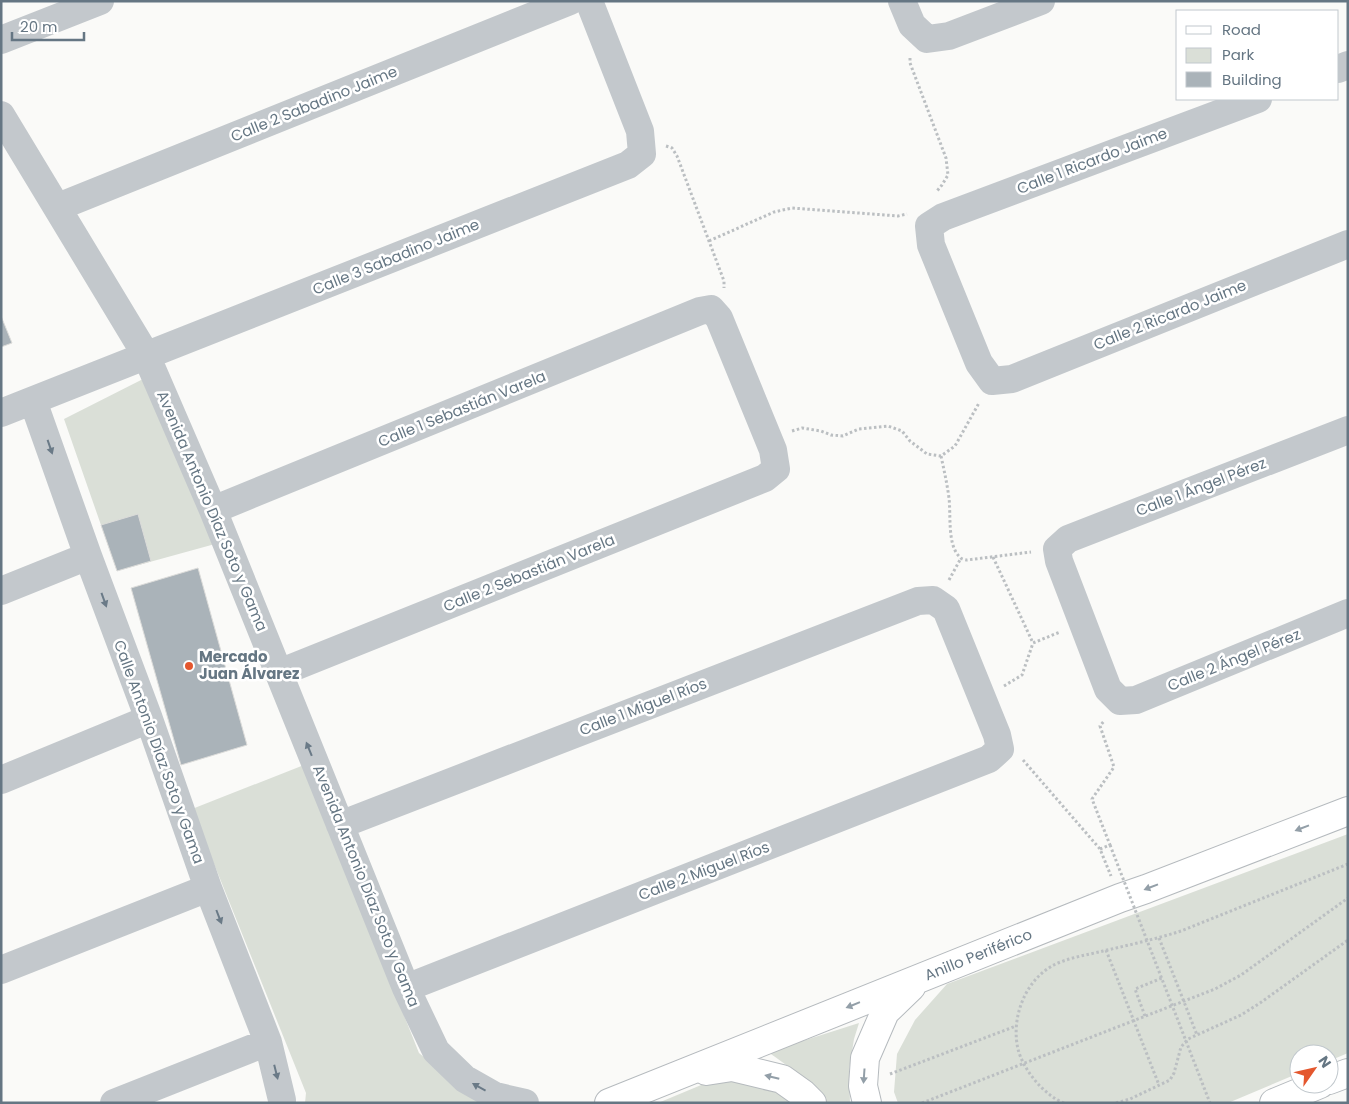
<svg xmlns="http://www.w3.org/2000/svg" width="1349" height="1104" font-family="Poppins,sans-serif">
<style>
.green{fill:#dadfd7}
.building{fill:#aab3b9;stroke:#dcdcda}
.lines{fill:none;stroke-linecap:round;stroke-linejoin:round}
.major-casing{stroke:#b5babe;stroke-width:30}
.path{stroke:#bbbfc2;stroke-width:3;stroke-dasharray:2.5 2.5;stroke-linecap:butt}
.minor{stroke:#c3c8cc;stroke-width:28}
.major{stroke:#fff;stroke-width:28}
.path-bridge{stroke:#bbbfc2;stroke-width:3;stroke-dasharray:2.5 2.5;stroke-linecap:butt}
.oneway{fill:#6a7a87}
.oneway2{fill:#939fa8}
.poi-dot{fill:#e4572e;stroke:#fff;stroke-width:2}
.labels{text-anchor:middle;stroke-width:5;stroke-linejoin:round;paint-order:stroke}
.street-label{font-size:15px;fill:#657683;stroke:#fff}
.poi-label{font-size:15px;font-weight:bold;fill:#657683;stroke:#fff;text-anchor:start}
</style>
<rect width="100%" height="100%" fill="#fafaf8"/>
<path class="green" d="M147,377L215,544L117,571L64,419Z
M304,765L419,1053L464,1090L491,1103H305L306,1093L192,809Z
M1348,834V1053L1329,1061V1054H1299V1073L1228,1103H898L894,1092L897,1054L915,1020L947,984Z
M859,1023L854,1039L849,1070L850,1103H825C811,1081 789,1067 768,1052Z
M739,1077L805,1103H658L706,1083Z"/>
<path class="building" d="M1,316L12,343L1,347Z
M138,514L151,561L117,571L101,525Z
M198,568L247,745L181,765L131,588Z"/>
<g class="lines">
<g class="major-casing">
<g id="major">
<path d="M706,1071L732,1067L782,1079L803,1094L812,1103"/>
<path d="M1329,1080L1348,1073"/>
<path id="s1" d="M609,1103L1120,898L1146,889L1348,811"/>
<path d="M867,1103L863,1086L865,1058L885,1012L911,987"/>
<path d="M1274,1103L1320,1084"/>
</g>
</g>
<path class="path" d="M910,58V63L946,158L948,175L942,185L937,191
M666,146L672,148L677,156L724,281V288
M709,241L774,212L792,208L898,216L907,214
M792,431L802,428L821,431L831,435L843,436L859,429L888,426L902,431L910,441L927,454L941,456L955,446L979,403
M941,456C944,470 947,483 949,498C951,514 947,546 960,557C961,559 965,560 967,560L1031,552
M993,557L1033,643L1060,632
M949,580L961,558
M1004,686L1022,675L1033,643
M1023,760L1100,849L1111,876
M1100,849L1110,845L1092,799L1114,767L1100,726L1104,721
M1159,938L1197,1035
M1106,950L1159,1085
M1145,1016L1135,989L1162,978
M890,1074L1016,1026
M922,1103L1215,989L1241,975L1348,898
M1064,1103C1045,1096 1023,1070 1018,1049C1011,1019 1024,982 1052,966C1066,958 1087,955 1103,951C1129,945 1156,939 1181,931L1348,864
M1116,1103L1130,1099L1170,1080L1174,1073L1181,1047L1188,1039L1241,1015L1260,1003L1348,940"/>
<path class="minor" d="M902,1L912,25L927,39L949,36L1041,1
M1,40L100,1
M1338,69L1348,65
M1258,99L943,217L929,226L931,245L979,363L992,381L1012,379L1348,244
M1,115L146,355L213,510L406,988L436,1051L465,1079L495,1096L525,1103
M58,207L570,1
M33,401L88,556L149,719L208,888L268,1042L282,1100V1103
M1,413L628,165L642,154L640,131L589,1
M1348,430L1068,539L1057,549L1059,561L1108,689L1120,701L1136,700L1348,613
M213,510L700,311L711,309L719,318L773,450L776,469L765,478L279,673
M1,591L88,556
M1,780L149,719
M340,825L918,601L933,600L946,609L997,735L1000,749L989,759L406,988
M1,970L208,888
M114,1103L268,1042"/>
<use href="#major" class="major"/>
<path class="path-bridge" d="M1110,845L1210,1103"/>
</g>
<defs><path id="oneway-solid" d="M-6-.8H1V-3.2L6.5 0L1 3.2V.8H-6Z" transform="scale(1.25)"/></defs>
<g class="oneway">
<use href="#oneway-solid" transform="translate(50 447) rotate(71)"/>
<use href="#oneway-solid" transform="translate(104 600) rotate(70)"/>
<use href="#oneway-solid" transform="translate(309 749) rotate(-112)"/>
<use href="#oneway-solid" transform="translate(219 917) rotate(69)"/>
<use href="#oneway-solid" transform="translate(276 1072) rotate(76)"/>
<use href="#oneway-solid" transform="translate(479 1087) rotate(-151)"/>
</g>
<g class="oneway2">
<use href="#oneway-solid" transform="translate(1302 828) rotate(159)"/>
<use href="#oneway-solid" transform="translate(1151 887) rotate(159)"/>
<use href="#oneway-solid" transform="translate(853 1005) rotate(158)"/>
<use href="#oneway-solid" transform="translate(864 1076) rotate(94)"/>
<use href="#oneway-solid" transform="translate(772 1077) rotate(-166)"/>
</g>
<circle class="poi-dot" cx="189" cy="666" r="5"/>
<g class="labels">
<g class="street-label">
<text transform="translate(314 104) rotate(-22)" y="5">Calle 2 Sabadino Jaime</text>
<text transform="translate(1092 161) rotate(-21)" y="5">Calle 1 Ricardo Jaime</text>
<text transform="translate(396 257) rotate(-22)" y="5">Calle 3 Sabadino Jaime</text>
<text transform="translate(1170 315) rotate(-22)" y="5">Calle 2 Ricardo Jaime</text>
<text transform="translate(462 409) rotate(-22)" y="5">Calle 1 Sebastián Varela</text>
<text transform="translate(1201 487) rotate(-21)" y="5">Calle 1 Ángel Pérez</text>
<text transform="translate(212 511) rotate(67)" y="5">Avenida Antonio Díaz Soto y Gama</text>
<text transform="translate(529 573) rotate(-22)" y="5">Calle 2 Sebastián Varela</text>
<text transform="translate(1234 660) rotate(-22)" y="5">Calle 2 Ángel Pérez</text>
<text transform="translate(643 707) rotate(-21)" y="5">Calle 1 Miguel Ríos</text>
<text transform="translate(159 752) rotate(70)" y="5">Calle Antonio Díaz Soto y Gama</text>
<text transform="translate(704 871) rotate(-21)" y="5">Calle 2 Miguel Ríos</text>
<text transform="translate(366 886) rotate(68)" y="5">Avenida Antonio Díaz Soto y Gama</text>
<text dy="5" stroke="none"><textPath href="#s1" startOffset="398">Anillo Periférico</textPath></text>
</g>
<g class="poi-label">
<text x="199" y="662">Mercado<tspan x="199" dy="17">Juan Álvarez</tspan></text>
</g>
</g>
<rect width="1349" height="1104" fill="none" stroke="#657683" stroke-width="5"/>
<rect x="1176" y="10" width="162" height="90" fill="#ffffff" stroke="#c1c8cd"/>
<rect x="1186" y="26" width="25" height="8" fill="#ffffff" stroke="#c1c8cd"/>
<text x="1222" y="35" font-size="15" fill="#657683">Road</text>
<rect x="1186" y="48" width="25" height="15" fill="#dadfd7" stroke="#c1c8cd"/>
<text x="1222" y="60" font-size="15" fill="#657683">Park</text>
<rect x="1186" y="72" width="25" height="15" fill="#aab3b9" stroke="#c1c8cd"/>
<text x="1222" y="85" font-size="15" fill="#657683">Building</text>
<g transform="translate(1314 1069) rotate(56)"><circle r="24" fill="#ffffff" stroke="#c1c8cd"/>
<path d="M0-4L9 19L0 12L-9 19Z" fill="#e4572e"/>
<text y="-8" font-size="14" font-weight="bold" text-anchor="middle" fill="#657683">N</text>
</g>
<path d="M12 32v8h72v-8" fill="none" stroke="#657683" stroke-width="2.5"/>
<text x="20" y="32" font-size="15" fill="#657683" stroke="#ffffff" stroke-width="4" paint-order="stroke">20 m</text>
</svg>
